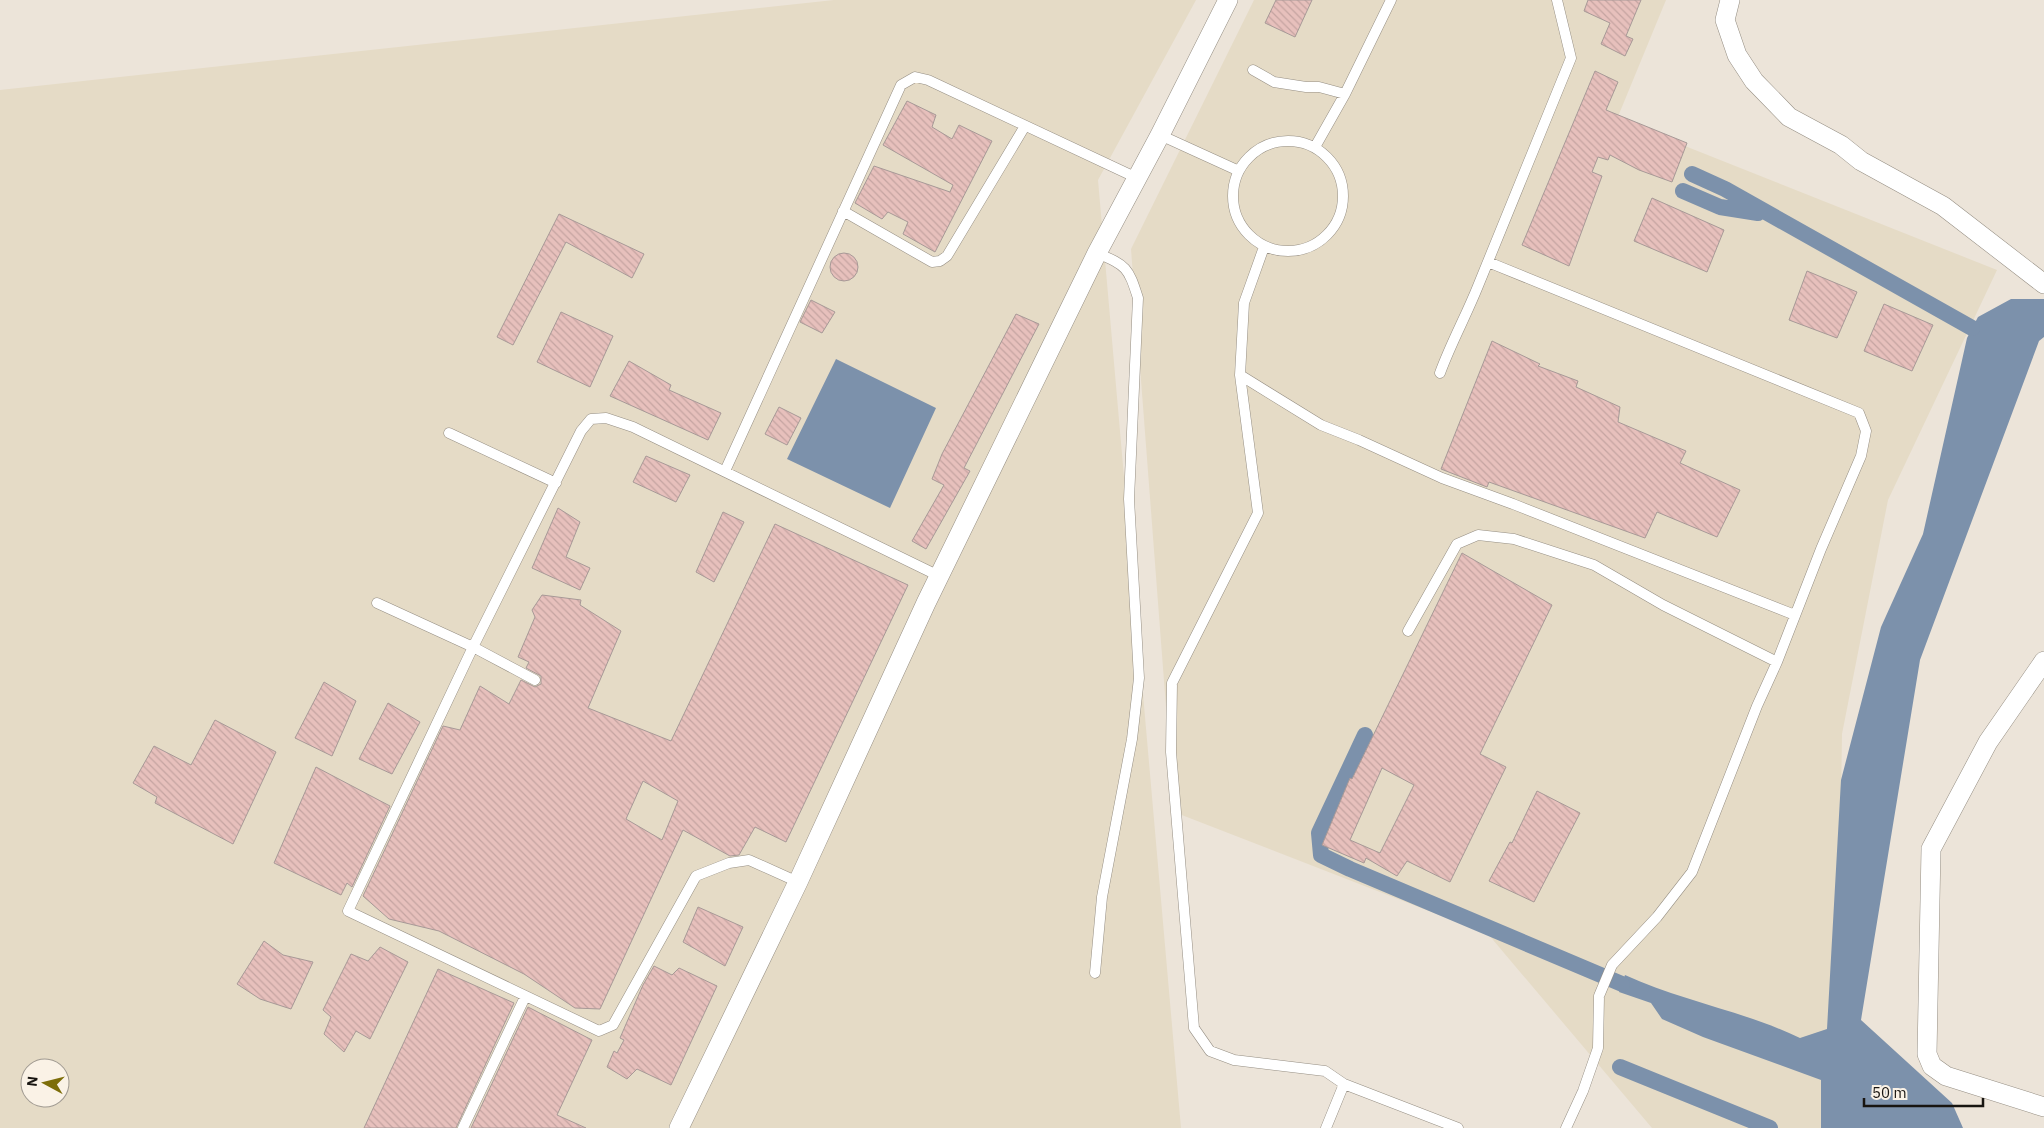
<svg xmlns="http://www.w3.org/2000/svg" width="2044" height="1128" font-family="'IBM Plex Sans',sans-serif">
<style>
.industrial{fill:#e5dbc6;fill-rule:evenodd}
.water{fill:#7c91ab}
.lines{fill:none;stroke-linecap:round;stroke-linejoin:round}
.canal{stroke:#7c91ab;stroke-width:16}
.building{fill:url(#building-back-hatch);stroke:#a79997;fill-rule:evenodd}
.service-casing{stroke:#958e83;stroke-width:11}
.minor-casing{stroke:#958e83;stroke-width:20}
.service{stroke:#fff;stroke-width:10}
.minor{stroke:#fff;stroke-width:19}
</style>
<defs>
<pattern id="building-back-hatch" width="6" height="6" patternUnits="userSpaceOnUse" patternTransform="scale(1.25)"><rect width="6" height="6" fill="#e7c0bc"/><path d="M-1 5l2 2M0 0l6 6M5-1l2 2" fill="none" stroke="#c5a4a1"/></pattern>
</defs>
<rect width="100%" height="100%" fill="#ece4d9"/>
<path class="industrial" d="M834,0H1196L1098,180L1181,1128H0V90ZM30,1068H60V1098H30Z
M1254,0H1666L1617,119L1997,270L1888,500L1842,734L1836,1128H1652L1488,934L1174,812L1131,249Z"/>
<path class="water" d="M2011,299H2044V337L2039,341L1920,660L1861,1020L1952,1103L1963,1128H1821V1080L1703,1037L1662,1019L1651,1003L1619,992L1625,975C1681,1001 1744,1011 1800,1038L1827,1029L1841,780L1881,627L1923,534L1967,338L1978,317Z
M836,359L936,408L890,508L787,459Z"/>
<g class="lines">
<path class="canal" d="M1692,174L1725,189L1972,328
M1683,191L1720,207L1758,213
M1365,735L1319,833L1321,855L1350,869L1622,984
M1620,1067L1770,1128"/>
</g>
<path class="building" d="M1276,0H1312L1295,37L1265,23Z
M1588,0H1641L1626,36L1633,39L1625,56L1601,44L1610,23L1584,11Z
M1595,71L1618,82L1606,110L1687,143L1672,182L1639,170L1610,155L1608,160L1598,157L1592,172L1602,176L1569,266L1522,245Z
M907,101L936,115L932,127L952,139L959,125L992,141L935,252L903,234L908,222L888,212L882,219L855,203L874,166L950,192L953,185L883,145Z
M1652,198L1724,230L1707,272L1634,241Z
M559,214L644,254L632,278L566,242L513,345L497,337Z
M830 267a14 14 0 1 1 28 0a14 14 0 1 1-28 0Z
M1807,271L1857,292L1837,338L1789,320Z
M811,300L835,312L822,333L800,322Z
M1884,304L1933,325L1912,371L1864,351Z
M561,312L613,336L590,387L537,362Z
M1016,314L1039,324L964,468L970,471L926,549L912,541L944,485L932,479L942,454Z
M1492,341L1540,364L1538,366L1578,381L1576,387L1620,407L1618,422L1686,451L1680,463L1740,490L1717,537L1657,512L1645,538L1489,482L1487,487L1441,469Z
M629,361L671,385L669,390L721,413L708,440L610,396Z
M779,407L801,418L787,445L765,434Z
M646,456L690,475L676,502L633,482Z
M558,508L580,522L566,557L590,568L580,590L532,568Z
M723,512L744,522L714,582L696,572Z
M775,524L908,585L786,842L755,827L739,855L730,856L683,830L600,1009L575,1008L524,974L439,931L389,919L363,896L443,726L460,730L480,686L509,704L521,680L535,687L541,684V676L526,668L529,662L518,657L535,617L532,610L542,595L581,600L580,605L621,631L588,708L671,741ZM643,781L678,801L662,840L626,819Z
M1462,553L1552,605L1480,754L1506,767L1450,882L1407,861L1397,876L1366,858L1364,863L1322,845L1350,778L1352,779ZM1382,768L1414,785L1380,853L1350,840Z
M324,682L356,701L332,756L295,738Z
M388,703L420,722L392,774L359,759Z
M215,720L276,752L233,844L155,803L157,797L133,783L154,746L191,765Z
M316,767L390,806L352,887L347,883L341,895L274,863Z
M1537,791L1580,813L1534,902L1489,881L1510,842L1512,843Z
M698,907L743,927L725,966L683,942Z
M264,941L283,955L313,962L291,1009L260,999L237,984Z
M380,947L408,962L370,1039L356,1031L344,1052L324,1034L331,1017L323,1010L351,954L368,961Z
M654,966L672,975L679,968L717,986L671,1085L637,1069L627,1079L607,1067L614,1051L617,1053L624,1040L620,1038L643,985Z
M438,969L514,1003L456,1128H364Z
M528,1007L592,1040L557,1115L586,1128H471Z"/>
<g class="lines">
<g class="service-casing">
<path id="service" d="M1253,70L1274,82L1306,87H1319L1345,94
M1160,135L1239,171
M1233 196a55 55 0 1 1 110 0a55 55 0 1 1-110 0Z
M1315,147L1345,94L1391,0
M843,211L932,262L940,261L947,256L1025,126
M1264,247L1244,303L1240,375L1258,513L1172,683L1171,752L1194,1028L1210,1051L1234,1060L1325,1071L1344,1084L1458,1128
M1488,262L1859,413L1866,431L1861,456L1821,549L1777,662
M1440,373C1451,343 1466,316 1478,286L1571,58L1557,0
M1240,375L1321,425L1359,440L1442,478L1513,504L1795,615
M449,433L556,483
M725,471L901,85L915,77L928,80L1137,178
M377,603L473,647L535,680
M1408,631L1457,544L1478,535L1514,539L1594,565L1663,605L1777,662L1757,706L1692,872L1657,917L1612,965L1599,996L1598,1048L1583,1091L1566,1128
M798,882L749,860L729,863L696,876L613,1025L599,1031L348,911L473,647L581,431L591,419L606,418L633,427L939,576
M1095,973L1102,897L1132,739L1139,678L1129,499L1138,298C1128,267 1127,266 1097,253
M463,1128L525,997
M1326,1128L1344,1084"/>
</g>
<g class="minor-casing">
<path id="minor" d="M1730,0L1725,20L1737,55L1754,81L1789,117L1841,145L1861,161L1943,206L2044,284
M2044,661L1988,742L1931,849L1927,1054L1932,1066L1946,1076L2044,1107
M679,1128L798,882L926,603L1097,253L1160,135L1228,0"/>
</g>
<use href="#service" class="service"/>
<use href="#minor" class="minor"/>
</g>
<g transform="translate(45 1083) rotate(277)"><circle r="24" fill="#faf2e6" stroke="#a09a91"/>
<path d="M0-4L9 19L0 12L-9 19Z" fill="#7d6d08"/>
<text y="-8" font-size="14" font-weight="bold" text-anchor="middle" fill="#181511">N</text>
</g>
<path d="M1864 1098v8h119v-8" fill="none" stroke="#181511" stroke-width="2.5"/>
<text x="1872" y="1098" font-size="15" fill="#181511" stroke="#faf2e6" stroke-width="4" paint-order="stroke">50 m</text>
</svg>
